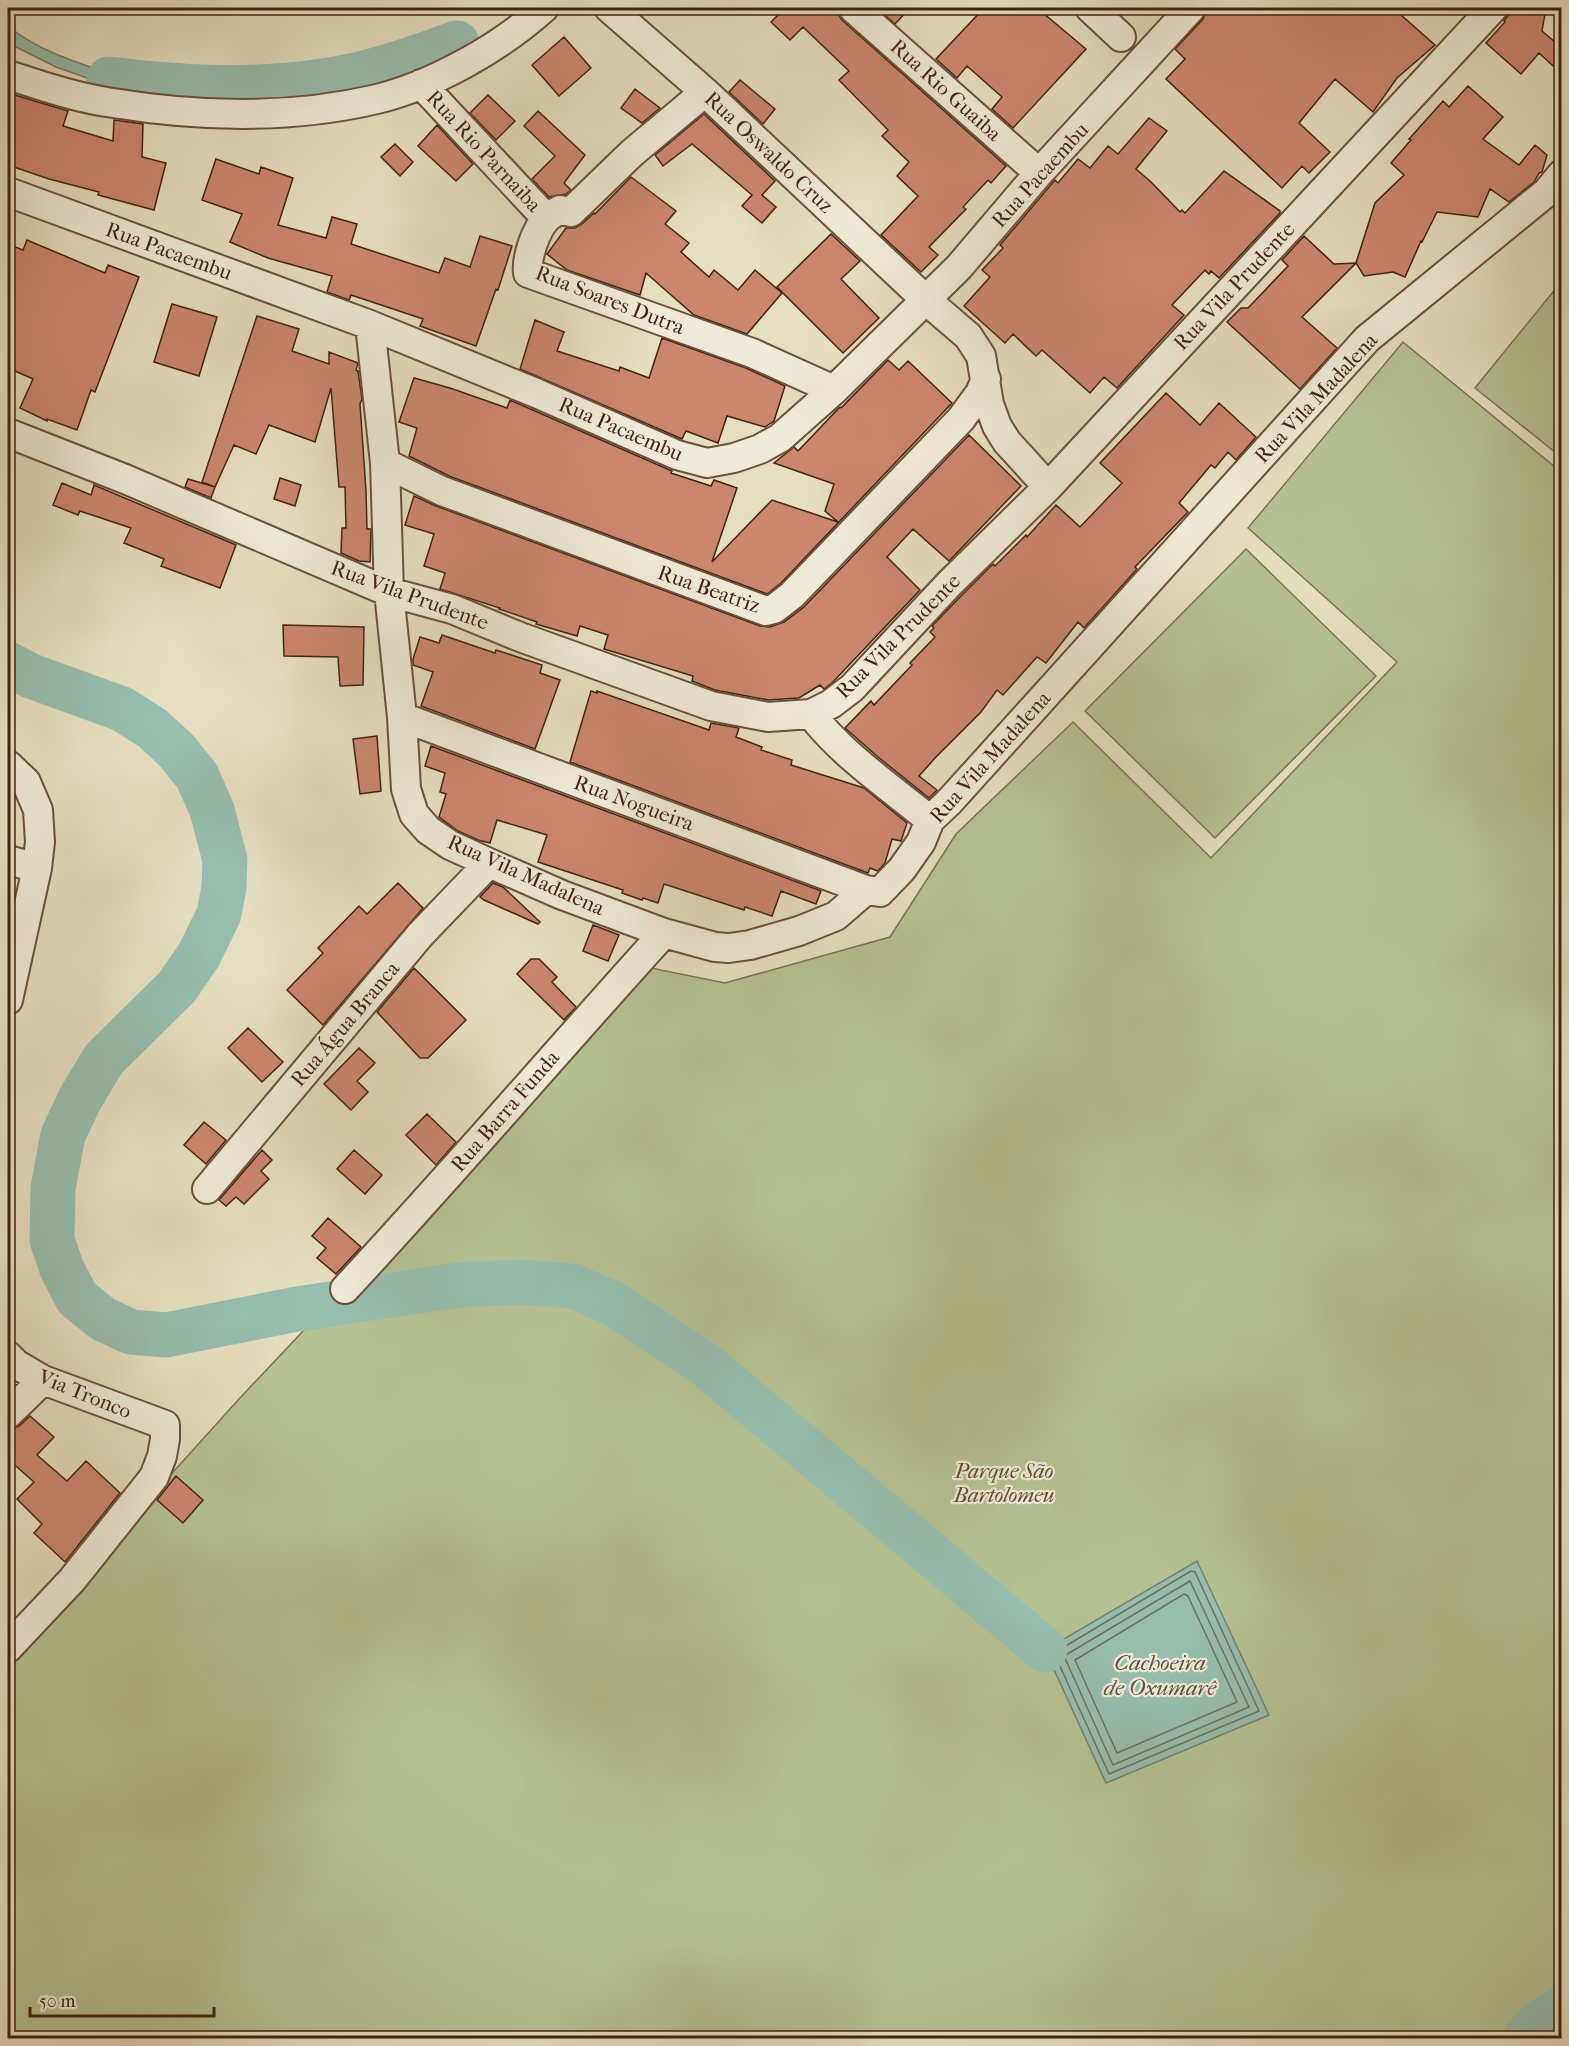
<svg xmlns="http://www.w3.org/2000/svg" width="1569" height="2046" font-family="'IM FELL French Canon',serif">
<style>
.green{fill:#b5c193;stroke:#7c7252;stroke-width:1.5}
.water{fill:#97bdae;stroke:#757f6f;stroke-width:1.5}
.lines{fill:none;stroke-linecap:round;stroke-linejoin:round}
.shore{stroke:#6c705f;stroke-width:1.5}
.river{stroke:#97bdae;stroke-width:45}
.building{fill:#cb866e;stroke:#422210;stroke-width:1.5}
.minor-casing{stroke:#6b513c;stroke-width:32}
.minor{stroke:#efead7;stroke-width:28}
.labels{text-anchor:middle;stroke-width:4.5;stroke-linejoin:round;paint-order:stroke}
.street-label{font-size:21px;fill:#422210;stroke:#efead7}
.park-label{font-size:21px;font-style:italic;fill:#5f4a31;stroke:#efead7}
.water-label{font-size:22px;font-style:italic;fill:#5c503f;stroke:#efead7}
</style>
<rect width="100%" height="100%" fill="#e6dec1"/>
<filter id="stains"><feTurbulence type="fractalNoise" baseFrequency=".00333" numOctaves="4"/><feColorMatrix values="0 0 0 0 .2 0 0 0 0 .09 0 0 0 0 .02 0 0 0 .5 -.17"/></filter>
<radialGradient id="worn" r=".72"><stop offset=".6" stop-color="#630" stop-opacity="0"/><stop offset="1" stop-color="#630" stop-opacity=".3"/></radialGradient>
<path class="green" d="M1561,282V457L1475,388Z
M1403,342L1561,472V2038H8V1655L239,1399L646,967L725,983L890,937L956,834L1073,722L1211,858L1397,662L1248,528Z
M1246,549L1376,676L1215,838L1085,711Z"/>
<path class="water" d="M8,26C37,50 75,62 111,74L107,85L56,67L8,43Z
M1197,1561L1269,1715L1106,1783L1045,1650Z"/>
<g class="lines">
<path class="shore" d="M1191,1571L1195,1572L1259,1711L1109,1774L1054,1653Z
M1190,1581L1249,1707L1113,1765L1064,1656Z
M1184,1594L1188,1596L1237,1702L1117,1753L1075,1660Z"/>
<path class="river" d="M109,79C191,89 275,93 356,75C391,67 424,55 457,43
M8,664L31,676L122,709L152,728L176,750L197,776L212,810L225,860L224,887L219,914L199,955L177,987L104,1059L80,1099L63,1135L53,1188L52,1240L62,1269L77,1298L103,1319L131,1332L166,1335L297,1309L459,1285L519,1282L573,1286L614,1304L706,1365L1045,1650
M1525,2038L1537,2024L1562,2008"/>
</g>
<path class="building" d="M783,8H837L838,14L842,20L1006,166L991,183L988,180L963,207L966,209L929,247L938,255L921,272L881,235L918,196L897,176L909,162L882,136L888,130L839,80L849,71L803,27L790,40L771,22L784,9Z
M877,8H910L895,24Z
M984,8H1037L1086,49L1013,128L992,109L1002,97L967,66L957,78L936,59Z
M1207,8H1393L1435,45L1397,78L1373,112L1335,79L1299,123L1330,152L1309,173L1302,166L1282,188L1166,79L1185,59L1175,49L1203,19Z
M1513,8H1546L1542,31L1562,48V74L1539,53L1521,74L1486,43L1505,22L1504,21Z
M564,37L591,68L559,96L532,65Z
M740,80L775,109L763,124L729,92Z
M1468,86L1503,117L1483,139L1519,165L1535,145L1547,155L1542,172L1539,173L1534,182L1509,202L1490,189L1478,217L1437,212L1422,242L1421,241L1405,277L1393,272L1364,276L1356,263L1375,203L1404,175L1391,163L1411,140L1409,139L1443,101L1449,107Z
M635,89L660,108L642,123L621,108Z
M8,93L68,111L63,126L113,141L114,120L143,124L142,157L166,163L154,210L98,195L99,192L49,179L8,165Z
M488,95L515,121L496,140L470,113Z
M538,111L585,155L564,183L571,190L566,194L549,197L532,179L555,156L524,126Z
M704,114L775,181L762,195L776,207L762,223L742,206L752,195L692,144L663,166L655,155Z
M1149,118L1167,131L1136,169L1151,182L1180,212L1182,210L1185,213L1224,171L1280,211V213L1219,278L1211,271L1209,274L1205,270L1172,305L1184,315L1117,388L1104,377L1090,393L1042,350L1036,356L1013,334L1005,343L964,306L990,277L982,270L1003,248L1000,245L1055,180L1058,183L1078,159L1090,168L1108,146L1118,154Z
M437,125L473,164L456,181L418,146Z
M395,144L413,162L400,176L381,157Z
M216,159L259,174L261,167L293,178L278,225L326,238L332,217L357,224L351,244L439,273L445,258L470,267L480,236L512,246L498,290L496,289L476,346L420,326L423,319L351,295L349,300L327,292L332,276L268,258L230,242L242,214L202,200Z
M631,177L676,211L665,224L689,243L681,252L709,277L714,270L738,290L755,270L782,293L747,334L694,315L646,273L640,295L567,270L547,254L566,228H575L582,224L594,213L595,214Z
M831,234L860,261L841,279L879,318L843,353L777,287Z
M1304,236L1334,264L1356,263L1302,317L1337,348L1300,389L1227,322L1241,308H1248L1288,266L1282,260Z
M27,240L105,273L108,265L139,277L95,392L91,390L77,430L47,419V421L20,408L33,379L8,368V244L23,250Z
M172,304L217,317L199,376L154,362Z
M257,316L299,329L292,351L329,364V352L358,363L356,370L358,371L362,399L360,404L366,491L367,529H371L370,562L359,561L341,553L342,528H346L345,487H339L331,388L315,442L269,425L256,454L234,445L215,487L202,482Z
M535,320L564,332L557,351L619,371L620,367L649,378L662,338L746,368L785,386L774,421L765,427L727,416L718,443L686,431L682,439L520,369Z
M888,360L899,370L908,361L952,403L781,583L767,594L449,476L409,456L417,428L399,422L414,378L450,388L507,408L510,400L672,471L671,473L711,486L714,480L737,488L712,562L772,500L838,522L825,511L834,484L774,463L794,447L798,451L839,408L842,407Z
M1166,393L1200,425L1219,403L1256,437L1236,460L1228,452L1215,468L1211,465L1179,503L1188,512L1135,567L1137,569L1084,628L1078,622L1046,663L1037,657L1003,695L997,690L981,712L936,757L919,776L937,790L929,798L878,757L845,728L871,701L874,705L912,665L910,663L935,637L930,632L934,628L932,626L961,596L993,564L995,566L1026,535L1027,537L1056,505L1080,527L1122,483L1100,463Z
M969,435L1021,486L949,561L913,529L887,557L920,590L832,683L824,689L820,685L799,698L768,700L715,690L692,681L693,676L604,649L608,635L580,626L577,636L536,624L537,622L499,609L500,608L440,589L445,573L424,566L434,534L405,525L414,496L436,506L760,626L770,627L784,622L804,607Z
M280,478L301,485L295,506L274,499Z
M188,479L215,487L211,498L185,487Z
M62,483L91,495L94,485L236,545L220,588L161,566L164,559L124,543L131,528L80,511L78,515L53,505Z
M283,625L364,627L363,685L340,686L338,657L284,656Z
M442,635L495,653L496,650L542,665L540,673L560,680L535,749L421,706L433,672L413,665V659L420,637L439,643Z
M591,691L597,693V691L709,730L711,723L739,728L736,737L762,747L761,750L792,760L791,765L864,788L907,823L901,841L892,839L885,863L878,871L870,868L868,873L570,762Z
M377,736L381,791L360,794L353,739Z
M431,746L821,891L816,904L781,891L772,916L745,907L744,910L664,884L658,903L643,898L642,900L622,893L623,890L538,862L547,835L497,820L490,843L478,840L458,831L439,817L446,794L440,792L445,773L425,766Z
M398,883L423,908L323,1025L287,990L323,953L318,948L359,906L367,914Z
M493,883L503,887L540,922L538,924L484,900L480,897Z
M593,925L619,935L608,961L583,951Z
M531,959H539L557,977L552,982L576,1007L564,1020L517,974Z
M414,968L466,1020L428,1058H420L377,1012Z
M248,1028L283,1062L262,1082L228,1048Z
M359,1048L375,1063L357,1081L368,1092L351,1110L324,1084Z
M427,1114L456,1142L436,1165L406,1135Z
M204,1122L226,1140L206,1164L184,1145Z
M262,1150L272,1160L261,1171L269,1179L244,1204L236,1197L226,1206L219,1200Z
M354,1150L382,1175L365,1194L337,1169Z
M328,1218L361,1247L336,1274L317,1258L326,1248L312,1236Z
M30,1416L54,1437L37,1455L67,1481L86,1461L120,1493L65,1562L34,1533L42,1524L17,1499L34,1482L8,1459V1430L19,1426Z
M176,1476L203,1500L183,1523L157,1500Z"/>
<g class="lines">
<g class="minor-casing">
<path id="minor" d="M609,8L705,92L926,300L968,336L981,356L989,404L997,426L1007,442L1048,487
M853,8L1039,173
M1090,8L1121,37
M8,75C42,86 77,98 113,103C199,117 292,119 377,99C434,85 501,47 544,8
M421,84L546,218
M705,92L632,153L571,212L560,210C556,212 550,215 547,218C536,229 526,258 528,273L752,353L834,390
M8,192L370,325L536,393L677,455L707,463L734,458L760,449L780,438L834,390L959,267L1039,173L1191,8
M370,325L385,463L389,592L402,717L406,789L414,814L428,830L450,845L489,863L562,895L664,933L715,947L729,948L750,945L799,931L836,916L866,890L880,892L902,869L921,842L930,820L949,802L1367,339L1547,192L1562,174
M8,433L125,479L389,592L452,609L520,637L711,706L768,717L811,714L831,704L852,688L949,584L1048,487L1493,8
M385,463L442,491L766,611L774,609L792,595L961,419L980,393L986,379
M811,714C841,754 891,788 930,820
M402,717L866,890
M8,765L26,782L38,810L40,842L37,868L8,1000
M8,860L37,868
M207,1189L420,935L489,863
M345,1289C454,1172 557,1051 664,933
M8,1356L16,1364L43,1380L165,1425V1439L162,1456L154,1477L72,1580L8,1648
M8,1414L43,1380"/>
</g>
<use href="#minor" class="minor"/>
</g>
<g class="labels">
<g class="street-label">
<text transform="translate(946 90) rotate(42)" y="7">Rua Rio Guaiba</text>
<text transform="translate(484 151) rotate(47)" y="7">Rua Rio Parnaiba</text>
<text transform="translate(769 152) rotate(43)" y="7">Rua Oswaldo Cruz</text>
<text transform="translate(1040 175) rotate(-48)" y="7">Rua Pacaembu</text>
<text transform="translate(169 251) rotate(20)" y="7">Rua Pacaembu</text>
<text transform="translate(1234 286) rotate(-47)" y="7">Rua Vila Prudente</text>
<text transform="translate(610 300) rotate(21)" y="7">Rua Soares Dutra</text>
<text transform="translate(1316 398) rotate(-47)" y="7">Rua Vila Madalena</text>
<text transform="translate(621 429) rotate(23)" y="7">Rua Pacaembu</text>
<text transform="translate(709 589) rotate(19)" y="7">Rua Beatriz</text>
<text transform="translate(410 595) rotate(20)" y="7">Rua Vila Prudente</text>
<text transform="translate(898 636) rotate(-45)" y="7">Rua Vila Prudente</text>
<text transform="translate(990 757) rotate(-48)" y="7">Rua Vila Madalena</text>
<text transform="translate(634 803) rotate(20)" y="7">Rua Nogueira</text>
<text transform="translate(526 875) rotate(24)" y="7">Rua Vila Madalena</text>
<text transform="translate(345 1024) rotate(-50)" y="7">Rua Água Branca</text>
<text transform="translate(505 1111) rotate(-49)" y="7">Rua Barra Funda</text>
<text transform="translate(85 1394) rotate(22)" y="7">Via Tronco</text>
</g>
<g class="park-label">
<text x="1004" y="1478">Parque São<tspan x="1004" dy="24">Bartolomeu</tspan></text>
</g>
<g class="water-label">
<text x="1160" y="1670">Cachoeira<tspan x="1160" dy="25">de Oxumarê</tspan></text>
</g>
</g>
<rect width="1569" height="2046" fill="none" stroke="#e6dec1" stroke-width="30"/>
<rect x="9" y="9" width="1551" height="2028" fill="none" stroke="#422210" stroke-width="3"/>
<rect x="15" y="15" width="1539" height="2016" fill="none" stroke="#422210" stroke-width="1.5"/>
<path d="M30 2007v9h184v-9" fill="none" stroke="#422210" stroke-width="3"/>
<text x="39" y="2007" font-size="18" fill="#422210" stroke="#efead7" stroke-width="4.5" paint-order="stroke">50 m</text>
<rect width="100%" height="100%" filter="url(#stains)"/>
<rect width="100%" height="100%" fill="url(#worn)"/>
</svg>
